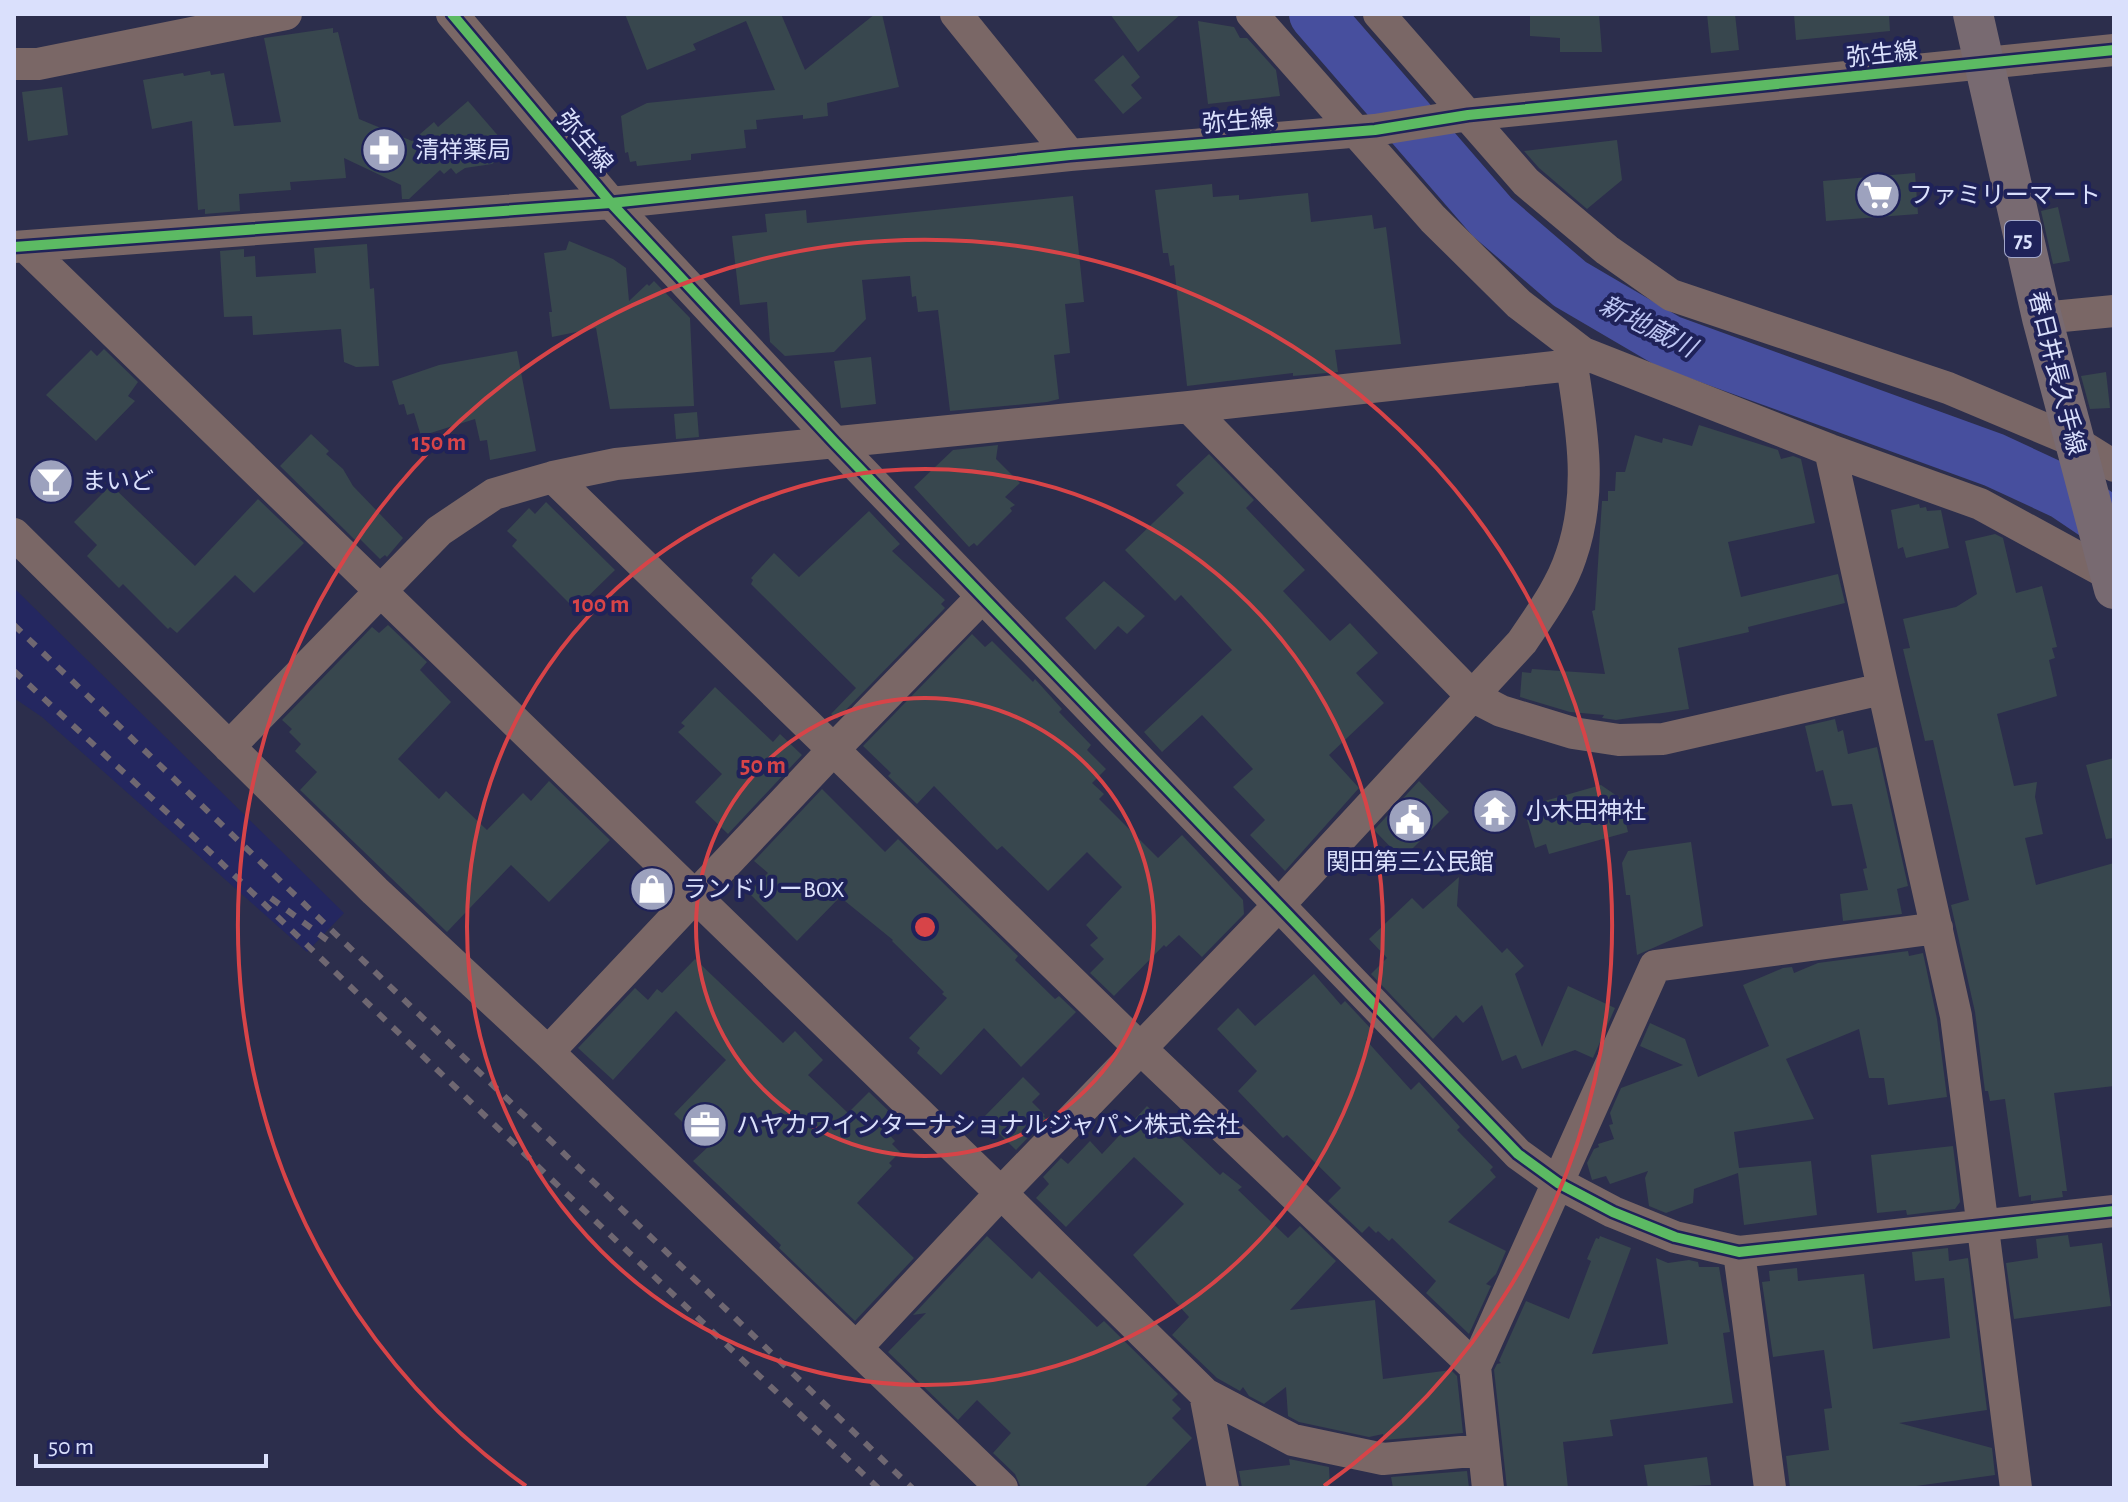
<svg xmlns="http://www.w3.org/2000/svg" width="2128" height="1502" font-family="'Alegreya Sans','Noto Sans JP',sans-serif">
<style>
.built{fill:#242760}
.lines{fill:none;stroke-linecap:round;stroke-linejoin:round}
.river{stroke:#474f9e;stroke-width:54}
.building{fill:#38474e}
.minor{stroke:#7a6766;stroke-width:32}
.major{stroke:#786a71;stroke-width:40}
.rail{stroke:#6f6771;stroke-width:6;stroke-dasharray:10 10;stroke-linecap:butt}
.cycleway-casing{stroke:#1f2259;stroke-width:15}
.cycleway{stroke:#5cba63;stroke-width:10}
.ring{fill:none;stroke:#d74448;stroke-width:4}
.labels{text-anchor:middle;stroke-width:8;stroke-linejoin:round;paint-order:stroke}
.shield{fill:#1f2259;stroke:#a2a7cb;stroke-width:2}
.shield-label{font-size:22px;font-weight:bold;fill:#dae0fc}
.street-label{font-size:24px;fill:#dae0fc;stroke:#1f2259}
.poi-label{font-size:24px;fill:#dae0fc;stroke:#1f2259;text-anchor:start}
.water-label{font-size:26px;font-style:italic;fill:#bcc5f3;stroke:#1f2259}
.centre{fill:#d74448;stroke:#1f2259;stroke-width:4}
.ring-label{font-size:24px;text-anchor:middle;font-weight:bold;fill:#d74448;stroke:#1f2259;stroke-width:8;stroke-linejoin:round;paint-order:stroke}
</style>
<rect width="100%" height="100%" fill="#2c2e4c"/>
<path class="built" d="M14,588L344,913L307,952L42,717L14,698Z"/>
<g class="lines">
<path class="river" d="M1316,14L1492,217L1570,284L1669,342L1994,460L2065,493L2114,526"/>
</g>
<path class="building" d="M625,14H781L805,70L875,14H882L899,87L827,103L828,116L803,119V115L756,120L757,129L744,130L746,148L691,154V160L637,166L636,161L630,162L628,152L625,153L621,116L647,103L775,90L746,21L693,44L696,50L647,70Z
M1110,14H1181L1138,52Z
M1530,14H1599L1602,52H1560V38L1530,36Z
M1707,14H1735L1739,50L1711,53Z
M1794,14H1889L1890,31L1796,40Z
M1198,21L1234,27L1240,38H1247L1276,70L1280,96L1208,104Z
M333,28V33L338,32L359,119L412,141L434,122L438,127L468,101L507,146L501,152L503,155L492,164L465,168L456,174L451,168L444,174L440,170L409,199H402L401,185L344,158L346,178L290,182L291,190L239,194L240,211L205,214V209L198,210L192,121L152,129L143,80L183,73L184,76L210,71L211,75L224,73L234,126L281,122L264,38Z
M1123,55L1140,77L1131,85L1142,98L1123,114L1094,80Z
M62,87L68,135L28,141L22,92Z
M1617,140L1622,180L1587,209L1539,168L1524,151Z
M1915,173L1918,214L1826,221L1823,181Z
M1212,184L1213,197L1239,195V200L1308,193L1311,222L1372,215L1374,229L1386,227L1401,344L1335,350L1338,372L1293,376V373L1187,386L1174,265L1170,266L1168,253H1163L1155,190Z
M1073,196L1084,302L1065,304L1070,353L1054,355L1059,399L1047,402L950,411L938,310L918,312L916,296L912,297L910,276L862,280L866,319L834,352L785,356L770,342L767,302L740,305L732,236L767,232L765,214L806,210L807,223Z
M2058,207L2070,261L2053,264L2041,211Z
M569,241L613,259L626,268L629,301L647,284L649,286L654,281L690,318L694,406L610,409L596,328L552,337L549,312H552L544,253L566,250Z
M367,244L370,289L374,288L379,366L356,367L344,362L341,329L253,335L252,316L224,317L220,251L244,249V257L255,256L256,277L316,273L314,248Z
M104,349L138,382L128,396L135,401L96,441L46,395L91,350L97,356Z
M517,351L536,451L490,460L487,440L480,441L475,419L421,436L414,413L407,415L404,404L399,405L392,381L439,365Z
M871,357L876,404L841,408L834,361Z
M2106,372L2110,408L2090,409L2081,376Z
M697,412L699,437L676,439L674,414Z
M1699,425L1778,450L1781,459L1793,456L1801,459L1815,523L1728,542L1741,597L1838,574L1845,603L1748,627L1749,632L1678,648L1689,709L1616,720L1602,718L1604,715L1570,712L1520,697L1522,672L1531,673L1532,669L1605,674L1592,611L1595,610L1602,501H1608V491H1615L1616,472H1625L1635,435L1662,443L1663,438L1692,446Z
M311,434L329,451L326,454L343,469L353,486L403,538L387,557L385,555L380,559L358,537L355,540L280,466Z
M998,445L996,459L1020,483L1005,497L1015,505L1010,508L1012,511L977,546L974,543L969,547L914,487L953,450Z
M1209,454L1254,500L1246,508L1305,570L1283,591L1330,641L1350,623L1378,653L1356,673L1384,703L1329,755L1359,788L1285,871L1250,835L1265,820L1233,787L1253,769L1202,715L1162,752L1144,732L1232,650L1181,595L1175,601L1125,550L1184,493L1176,485Z
M111,485L195,566L258,499L304,543L254,593L235,575L177,633L170,627L168,629L123,584L119,588L87,556L97,545L74,522Z
M546,502L615,570L575,609L512,546L517,540L507,531L529,508L535,514Z
M1919,504L1920,508L1926,507L1927,511L1941,510L1949,548L1906,558L1903,547L1898,549L1891,510Z
M869,511L900,544L892,551L945,600L941,604L945,608L837,719L831,714L856,688L751,584L753,580L751,578L774,553L799,577Z
M1995,534L2003,538L2016,593L2042,586L2057,647L2052,648L2055,658L2049,660L2057,696L1997,714L2014,786L2037,782L2035,797L2043,834L2025,838L2036,885L2114,863V1086L2054,1093L2067,1191H2062L2063,1197L2031,1201V1195L2019,1197L2005,1099L1990,1101L1988,1091H1985L1975,1012L1951,905L1969,900L1933,740L1925,741L1903,649L1910,648L1903,619L1956,607L1977,594L1965,541Z
M1104,581L1145,616L1127,634L1118,626L1095,650L1065,618Z
M388,625L427,662L420,670L451,702L398,759L439,799L446,791L487,830L523,793L531,801L549,781L610,840L549,902L511,865L447,932L300,790L317,772L295,751L301,744L289,732L292,729L282,720L372,627L379,633Z
M972,634L985,647L992,641L1033,682L1035,679L1062,709L1059,712L1091,745L1087,750L1106,769L1092,783L1104,794L1099,799L1158,858L1182,835L1243,900L1244,914L1202,957L1179,935L1166,947L1164,945L1114,996L1090,973L1104,959L1090,945L1098,938L1086,925L1122,887L1087,852L1048,891L1002,846L997,850L934,786L917,804L888,776L891,773L863,746Z
M715,687L773,742L780,734L802,755L728,834L695,802L722,774L678,732L685,726L681,723Z
M1835,719L1838,732L1843,730L1848,754L1877,747L1908,886L1897,889L1902,914L1843,921L1840,894L1868,890L1863,869L1867,868L1852,804L1832,806L1823,770L1816,772L1805,726Z
M2114,758V838L2106,839L2086,765Z
M1419,781L1449,812L1402,859L1374,830Z
M1601,785L1620,798L1628,832L1549,854L1546,844L1535,848L1526,816L1537,814L1534,804Z
M822,789L885,852L898,839L1018,956L1015,960L1055,999L1059,996L1076,1012L1021,1067L984,1028L941,1075L917,1053L920,1048L909,1038L947,998L942,994L944,992L892,941L893,940L840,897L797,941L749,893L768,873L754,861Z
M1691,842L1703,926L1637,955L1630,895H1626L1622,863L1628,851Z
M1459,877L1457,906L1502,953L1507,948L1524,966L1515,974L1542,1047L1568,986L1615,1008L1593,1058L1575,1050L1522,1069L1516,1055L1502,1061L1482,1005L1463,1023L1456,1015L1433,1039L1371,974L1387,958L1369,939L1412,898L1423,909Z
M1908,951L1909,956L1923,953L1937,1019L1947,1097L1888,1105L1884,1078H1869L1859,1029L1786,1059L1814,1119L1734,1132L1739,1168L1811,1161L1817,1215L1744,1225L1738,1173L1694,1189L1693,1203L1666,1213L1649,1206L1645,1178L1648,1171L1610,1184L1606,1176L1592,1180L1587,1163L1594,1149L1599,1147L1598,1144L1614,1139L1609,1125L1613,1124L1610,1113L1621,1088L1683,1065L1640,1046L1650,1023L1685,1039L1698,1077L1769,1046L1743,985L1783,968L1792,967L1794,973L1818,963Z
M695,959L783,1043L795,1031L823,1060L808,1075L848,1113L869,1092L896,1118L884,1129L895,1141L892,1144L900,1152L889,1163L892,1166L857,1203L914,1258L855,1321L779,1248L781,1245L693,1161L708,1147L674,1114L726,1060L676,1011L613,1080L578,1048L635,988L648,1000L657,989L662,993Z
M1314,974L1341,1005L1345,1001L1374,1032L1366,1040L1411,1090L1419,1082L1460,1127L1457,1130L1493,1167L1490,1170L1496,1177L1448,1222L1506,1251L1496,1274L1486,1284L1491,1286L1469,1334L1426,1293L1436,1281L1392,1238L1389,1241L1378,1231L1376,1233L1369,1226L1362,1233L1328,1201L1341,1188L1287,1135L1283,1138L1238,1091L1257,1071L1217,1029L1238,1008L1255,1026Z
M1023,1077L1040,1094L1032,1102L1045,1115L1043,1116L1046,1119L1016,1150L983,1118Z
M1147,1106L1220,1175L1223,1172L1242,1187L1238,1190L1288,1238L1300,1226L1336,1261L1290,1310L1375,1300L1383,1379L1451,1370L1457,1376L1463,1433L1384,1440L1383,1434L1369,1437L1299,1422L1288,1416L1286,1387L1264,1404L1249,1396L1243,1387L1240,1391L1217,1378L1172,1335L1189,1317L1133,1255L1184,1204L1134,1157L1066,1227L1036,1198L1049,1184L1043,1177L1061,1158L1068,1164L1090,1141L1102,1154Z
M1953,1146L1960,1202L1955,1209L1907,1215L1906,1210L1877,1213L1871,1155Z
M2068,1235L2070,1247L2102,1243L2111,1306L2014,1319L2006,1263L2038,1258L2036,1239Z
M987,1236L1032,1279L1039,1271L1097,1327L1104,1321L1178,1394L1172,1400L1181,1409L1172,1418L1192,1438L1144,1488H1021L1015,1474L993,1453L1011,1433L977,1400L958,1420L888,1352L926,1313L913,1315Z
M1600,1236L1631,1248L1592,1354L1668,1344L1656,1258L1668,1263L1689,1260L1698,1262L1699,1267H1719L1730,1332L1723,1333L1733,1403L1610,1420L1613,1436L1563,1442L1568,1488H1507L1494,1370L1497,1364L1501,1363L1499,1361L1526,1301L1569,1319L1591,1261L1587,1259L1596,1238L1599,1239Z
M1948,1248L1949,1261L1968,1258L1987,1410L1899,1423L1992,1448L1995,1475L1902,1488H1790L1786,1456L1829,1450L1824,1409L1832,1408L1824,1350L1773,1357L1762,1282L1770,1281L1769,1271L1797,1268L1798,1281L1864,1274L1873,1349L1950,1338L1944,1278L1915,1281L1912,1252Z
M1707,1457L1711,1485L1648,1488L1644,1465Z
M1289,1459L1329,1467L1330,1488H1242L1239,1471L1290,1465Z
M1467,1471L1469,1488H1393L1391,1477Z"/>
<g class="lines">
<path class="minor" d="M452,14L611,203L834,442L1518,1154L1558,1183L1613,1212L1675,1237L1739,1252L2114,1211
M956,14L1070,155
M1252,14L1433,219L1519,304L1583,353L1830,450L1980,504L2114,577
M1379,14L1526,182L1607,250L1671,295L1948,388L2074,441L2114,466
M14,64H38L286,14
M14,247L611,203L1070,155L1375,130L1468,115L2114,50
M26,247L1001,1193L1205,1394L1293,1440L1383,1459L1483,1450
M2042,318L2114,311
M1189,407L1472,696L1501,711L1573,733L1619,740L1663,739L1882,689
M1830,450L1956,1016L2016,1488
M553,477L1141,1049L1475,1367
M14,534L375,891L548,1052L1002,1488
M229,747L439,531L494,494L553,477L616,464L1189,407L1572,365L1583,353
M548,1052L833,750L982,597
M1739,1252L1770,1488
M857,1347L1001,1193L1278,906L1522,642C1540,615 1561,587 1571,556C1593,493 1582,429 1572,365
M1205,1394L1223,1488
M1488,1488L1475,1367L1655,966L1937,928"/>
<path class="major" d="M1973,14L2042,318L2114,589"/>
<path class="rail" d="M14,625L912,1488
M14,671L210,852L550,1178L878,1488
M271,898L335,946"/>
<g class="cycleway-casing">
<path id="cycleway" d="M452,14L611,203L834,442L1518,1154L1558,1183L1613,1212L1675,1237L1739,1252L2114,1211
M14,247L611,203L1070,155L1375,130L1468,115L2114,50"/>
</g>
<use href="#cycleway" class="cycleway"/>
</g>
<g class="ring">
<circle cx="925" cy="927" r="229"/>
<circle cx="925" cy="927" r="458"/>
<path d="M526 1486A687 687 0 1 1 1324 1486"/>
</g>
<defs>
<g id="pharmacy-disc" transform="scale(2.3)"><circle r="9.5" fill="#9da2be" stroke="#1f2259"/><path d="M-2-6h4v4h4v4h-4v4h-4v-4h-4v-4h4Z" fill="#fff"/></g>
<g id="supermarket-disc" transform="scale(2.3)"><circle r="9.5" fill="#9da2be" stroke="#1f2259"/><path d="M-6-5.5h2.5l.6 2H6L4.5 2H-2.5L-4.4-4H-6ZM-1.5 3.2a1.3 1.3 0 1 0 .1 0ZM3 3.2a1.3 1.3 0 1 0 .1 0Z" fill="#fff"/></g>
<g id="bar-disc" transform="scale(2.3)"><circle r="9.5" fill="#9da2be" stroke="#1f2259"/><path d="M-6-5H6L.8 .8V4.5H3.5V6h-7V4.5H-.8V.8Z" fill="#fff"/></g>
<g id="temple-disc" transform="scale(2.3)"><circle r="9.5" fill="#9da2be" stroke="#1f2259"/><path d="M0-6L5-2H3V0L6.5 2.5H4V6H1.5V3h-3V6H-4V2.5H-6.5L-3 0V-2H-5Z" fill="#fff"/></g>
<g id="civic-disc" transform="scale(2.3)"><circle r="9.5" fill="#9da2be" stroke="#1f2259"/><path d="M-.6-6.5H3V-4.5H.6V-3L4-1V1h2V6H-6V1h2V-1L-.6-3ZM-1.2 2.5V6h2.4V2.5Z" fill="#fff"/></g>
<g id="shop-disc" transform="scale(2.3)"><circle r="9.5" fill="#9da2be" stroke="#1f2259"/><path d="M-5-2.5h2.3a2.7 3.5 0 0 1 5.4 0H5L5.5 6h-11ZM-1.5-2.5h3a1.5 2.3 0 0 0-3 0Z" fill="#fff"/></g>
<g id="office-disc" transform="scale(2.3)"><circle r="9.5" fill="#9da2be" stroke="#1f2259"/><path d="M-6-3h4V-5.5h4V-3h4V5H-6ZM-1-4.5V-3h2v-1.5ZM-6 0V1H6V0Z" fill="#fff"/></g>
</defs>
<g fill-rule="evenodd">
<use href="#pharmacy-disc" x="384" y="150"/>
<use href="#supermarket-disc" x="1878" y="195"/>
<use href="#bar-disc" x="51" y="481"/>
<use href="#temple-disc" x="1495" y="811"/>
<use href="#civic-disc" x="1410" y="820"/>
<use href="#shop-disc" x="652" y="889"/>
<use href="#office-disc" x="705" y="1125"/>
</g>
<g class="labels">
<rect class="shield" x="2005" y="221" width="36" height="36" rx="6"/>
<g class="shield-label">
<text x="2023" y="247">75</text>
</g>
<g class="street-label">
<text transform="translate(1882 54) rotate(-6)" y="8">弥生線</text>
<text transform="translate(1238 121) rotate(-5)" y="8">弥生線</text>
<text transform="translate(585 141) rotate(50)" y="8">弥生線</text>
<text transform="translate(2057 373) rotate(76)" y="8">春日井長久手線</text>
</g>
<g class="poi-label">
<text x="415" y="158">清祥薬局</text>
<text x="1909" y="203">ファミリーマート</text>
<text x="82" y="489">まいど</text>
<text x="1526" y="819">小木田神社</text>
<text x="1410" y="870" text-anchor="middle">関田第三公民館</text>
<text x="683" y="897">ランドリーBOX</text>
<text x="736" y="1133">ハヤカワインターナショナルジャパン株式会社</text>
</g>
<g class="water-label">
<text transform="translate(1648 326) rotate(27)" y="9">新地蔵川</text>
</g>
</g>
<circle cx="925" cy="927" r="12" class="centre"/>
<g class="ring-label">
<text x="439" y="450">150 m</text>
<text x="601" y="612">100 m</text>
<text x="763" y="773">50 m</text>
</g>
<rect width="2128" height="1502" fill="none" stroke="#dae0fc" stroke-width="32"/>
<path d="M36 1454v12h230v-12" fill="none" stroke="#dae0fc" stroke-width="4"/>
<text x="48" y="1454" font-size="24" fill="#dae0fc" stroke="#1f2259" stroke-width="6" paint-order="stroke">50 m</text>
</svg>
